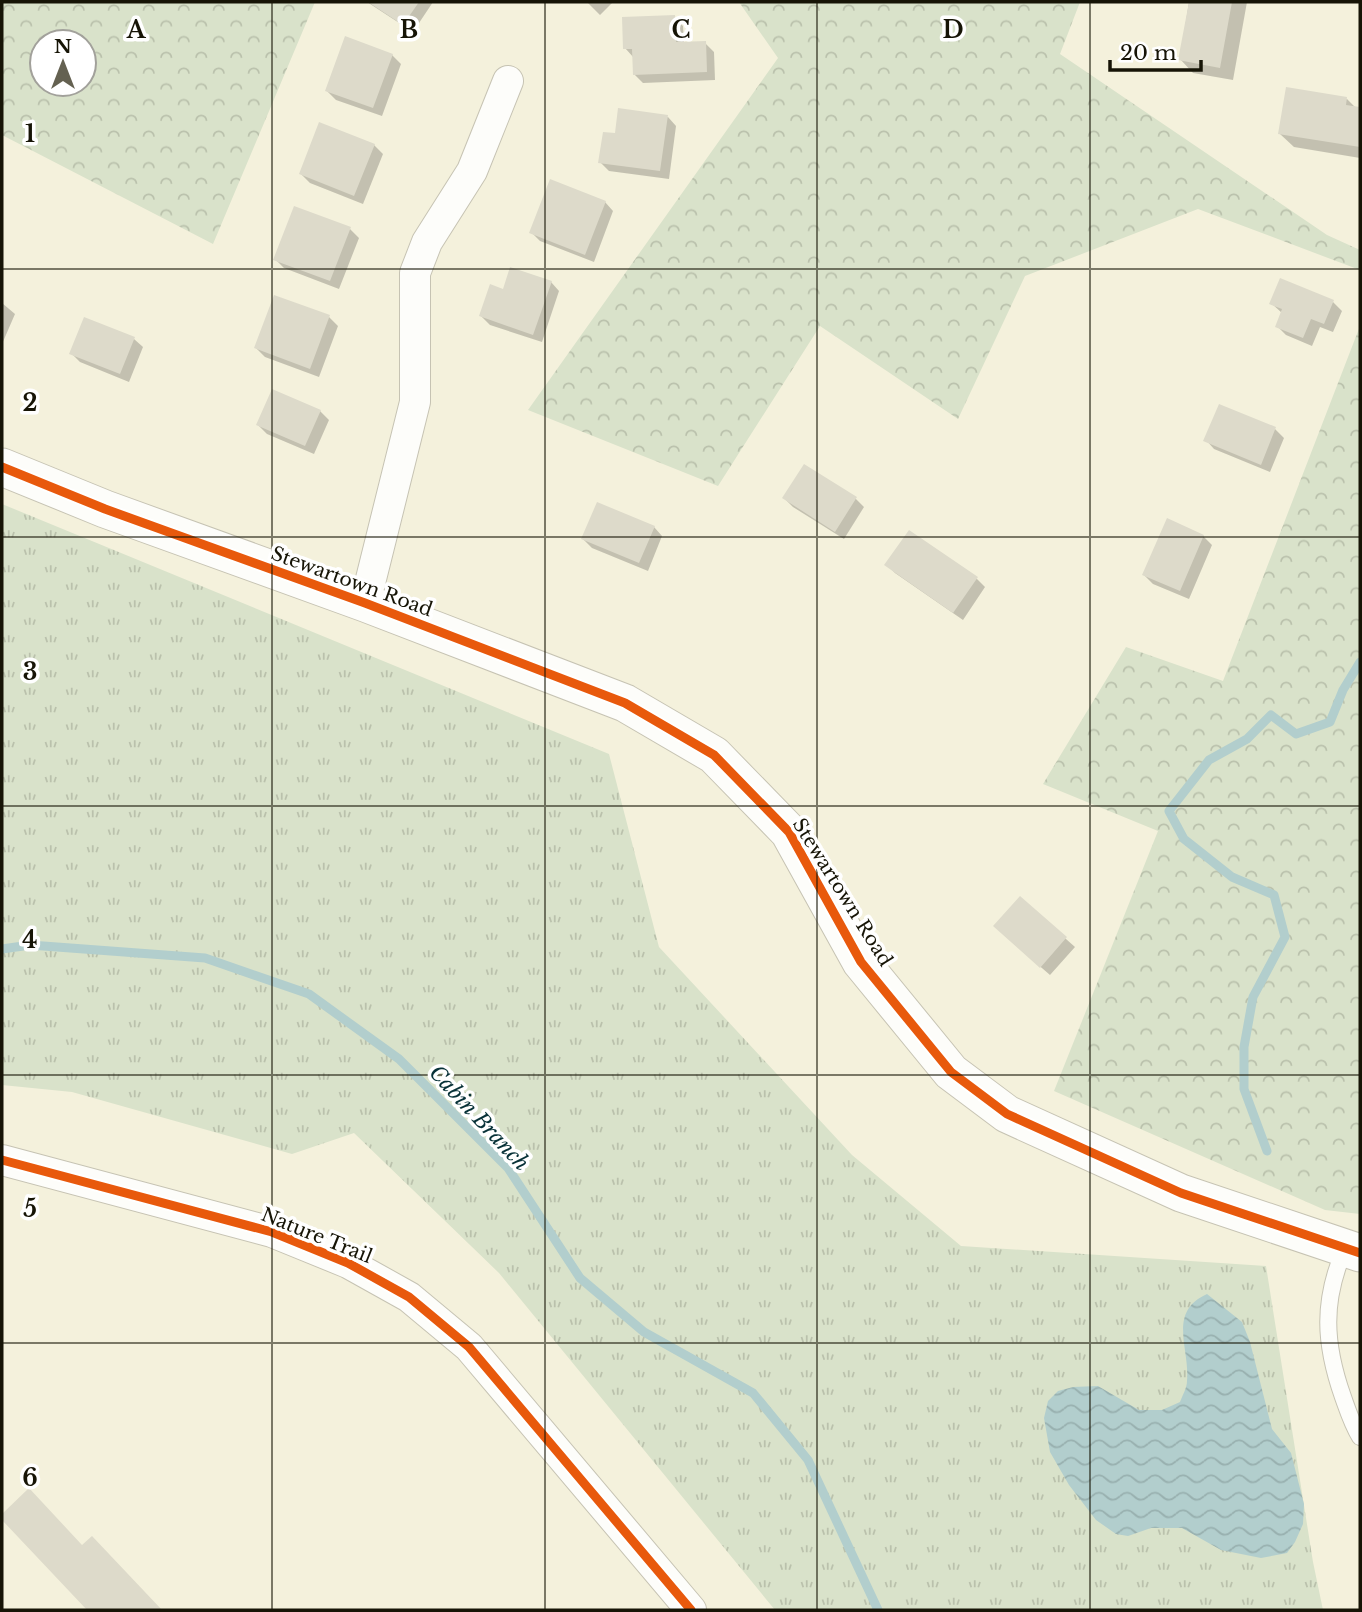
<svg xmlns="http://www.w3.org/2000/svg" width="1362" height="1612" font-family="'Libre Baskerville',serif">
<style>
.grass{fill:url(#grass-tufts)}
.forest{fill:url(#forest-crowns);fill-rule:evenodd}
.water{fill:url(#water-waves)}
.shadow{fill:#0003}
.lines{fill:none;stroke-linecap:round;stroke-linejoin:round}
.stream{stroke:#b2cecd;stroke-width:9}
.building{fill:#dddaca}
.service-casing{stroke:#c6c3b3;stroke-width:18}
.minor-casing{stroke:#c6c3b3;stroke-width:32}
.tertiary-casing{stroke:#c6c3b3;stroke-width:39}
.service{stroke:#fdfdfa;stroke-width:16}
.minor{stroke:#fdfdfa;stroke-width:30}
.tertiary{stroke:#fdfdfa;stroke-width:37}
.cycleway-casing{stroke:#fff;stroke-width:13}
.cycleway{stroke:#e8590c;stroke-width:9}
.grid{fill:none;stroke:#161406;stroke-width:2;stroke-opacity:0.55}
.labels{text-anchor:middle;stroke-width:7;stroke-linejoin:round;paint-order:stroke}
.street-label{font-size:19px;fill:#161406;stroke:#fff}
.water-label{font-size:21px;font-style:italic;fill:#073137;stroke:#fff}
.grid-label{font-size:23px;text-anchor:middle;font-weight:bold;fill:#161406;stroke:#fff;stroke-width:7;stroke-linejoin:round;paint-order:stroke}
</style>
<defs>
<pattern id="grass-tufts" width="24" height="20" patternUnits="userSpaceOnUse" patternTransform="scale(1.75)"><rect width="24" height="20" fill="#d9e2ca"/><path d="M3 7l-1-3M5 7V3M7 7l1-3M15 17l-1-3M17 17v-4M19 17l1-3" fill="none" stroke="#bac1ac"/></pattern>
<pattern id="forest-crowns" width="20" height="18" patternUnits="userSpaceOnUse" patternTransform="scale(1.75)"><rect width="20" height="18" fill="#d9e2ca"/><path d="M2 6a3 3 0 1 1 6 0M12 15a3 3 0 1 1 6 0" fill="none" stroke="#bac1ac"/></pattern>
<pattern id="water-waves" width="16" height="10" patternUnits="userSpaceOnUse" patternTransform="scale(1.75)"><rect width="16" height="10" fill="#b2cecd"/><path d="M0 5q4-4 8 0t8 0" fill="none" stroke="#98b0af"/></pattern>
</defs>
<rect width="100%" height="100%" fill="#f4f1dc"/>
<path class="grass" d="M2,504L609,754L659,947L852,1155L961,1246L1266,1266L1313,1562L1323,1610H775L499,1273L354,1133L292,1154L72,1092L2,1085Z"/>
<path class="forest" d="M2,2H315L213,244L2,135ZM42,42H84V84H42Z
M739,2H1080L1060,54L1327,235L1360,250V270L1198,209L1025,276L958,419L820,326L718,486L528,410L778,58Z
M1360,326V1214L1325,1210L1054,1091L1158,831L1043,784L1126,647L1223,681Z"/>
<path class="water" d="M1207,1294L1242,1322L1250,1342L1272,1429L1291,1453L1304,1504L1303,1524L1295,1542L1287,1553L1261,1558L1221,1550L1182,1528H1151L1128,1536L1116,1534L1096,1520L1069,1485L1050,1452L1044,1418L1048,1401L1058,1391L1073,1387L1098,1386L1139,1410H1162L1180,1402C1182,1396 1187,1388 1187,1381C1190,1348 1167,1312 1207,1294Z"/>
<path class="shadow" d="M367,2H433L413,32Z
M587,2H613L600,15Z
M1189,2H1247L1233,80L1193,73L1180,59Z
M674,17L683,26L684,43H705L714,52L715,80L643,83L634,74V58L625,48Z
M392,55L401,64L382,116L336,100L327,91Z
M1347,99L1356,108L1360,109V158L1294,147L1280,134Z
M668,117L676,126L669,179L609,171L600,162L616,135Z
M374,145L383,154L363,204L310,183L301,174Z
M605,202L613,211L594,262L540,241L531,232Z
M350,229L359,238L339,289L284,268L275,259Z
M551,282L559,291L542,342L490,325L481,316L504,291Z
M275,297L329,317L338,326L319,377L265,357L256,348Z
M1333,302L1342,311L1333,332L1320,327L1312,346L1286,335L1277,326L1282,313L1271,303Z
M2,303L15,314L2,344Z
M134,339L143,347L129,382L80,362L71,353Z
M1220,406L1275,429L1284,438L1270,472L1214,449L1206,440Z
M320,411L329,420L314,454L267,434L258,425Z
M784,498H855L864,507L844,539L793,507Z
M654,527L662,536L648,571L592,548L583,539Z
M1203,536L1212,545L1189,599L1153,584L1144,575Z
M887,565L977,579L985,587L963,620L895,573Z
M1021,899L1075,947L1050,975L1004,935Z"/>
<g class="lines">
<path class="stream" d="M2,949L30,945L205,958L309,994L399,1059L508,1168L580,1278L644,1332L753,1393L808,1460L878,1610
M1267,1151L1244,1089V1047L1253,997L1285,937L1274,895L1232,877L1184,839L1169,811L1209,760L1247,739L1271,715L1296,734L1330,722L1343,690L1360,662"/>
</g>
<path class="building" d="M368,2H419L403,25Z
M1189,2H1232L1220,68L1178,60Z
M675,15L676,42L706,41L707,72L633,75L632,49H623L622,17Z
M345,36L393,54L373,108L325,91Z
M1286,87L1347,97L1346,105L1360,107V147L1278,134Z
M618,108L668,115L660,171L598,163L603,132L615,133Z
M319,122L375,144L354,196L299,174Z
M550,179L606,201L585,255L529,233Z
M294,206L351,227L330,281L273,260Z
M510,267L552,281L533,335L479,316L490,284L503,289Z
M1280,278L1334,300L1324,324L1311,319L1303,338L1275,327L1282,309L1269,304Z
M274,295L330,315L310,369L254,348Z
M84,317L135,337L120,374L69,354Z
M272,389L321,410L305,446L256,425Z
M1219,404L1276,427L1261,465L1203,441Z
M804,464L857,497L835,532L782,498Z
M597,502L655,526L639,563L581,539Z
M1167,518L1204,535L1180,591L1142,575Z
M909,530L978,577L953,613L884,565Z
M1020,896L1067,937L1040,968L993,926Z
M29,1488L82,1545L92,1536L162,1610H87L2,1520V1514Z"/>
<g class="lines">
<g class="service-casing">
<path id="service" d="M1345,1248C1322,1301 1324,1343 1343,1397C1348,1411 1352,1424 1360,1437"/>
</g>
<g class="minor-casing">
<path id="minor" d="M365,603L415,402V273L427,242L472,171L508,81
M2,1160L272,1232L348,1263L409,1297L469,1347L691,1610"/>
</g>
<g class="tertiary-casing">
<path id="tertiary" d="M2,467L105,509L365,603L625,703L714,755L789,832L861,962L951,1072L1007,1114L1181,1193L1360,1253"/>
</g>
<use href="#service" class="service"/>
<use href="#minor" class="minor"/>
<use href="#tertiary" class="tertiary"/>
<g class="cycleway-casing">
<path id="cycleway" d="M2,467L105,509L365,603L625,703L714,755L789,832L861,962L951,1072L1007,1114L1181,1193L1360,1253
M2,1160L272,1232L348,1263L409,1297L469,1347L691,1610"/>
</g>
<use href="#cycleway" class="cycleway"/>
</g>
<path class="grid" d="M272,2V1610M545,2V1610M817,2V1610M1090,2V1610M2,269H1360M2,537H1360M2,806H1360M2,1075H1360M2,1343H1360"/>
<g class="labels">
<g class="street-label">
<text transform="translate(352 581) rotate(20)" y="7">Stewartown Road</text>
<text transform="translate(843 892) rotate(58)" y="7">Stewartown Road</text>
<text transform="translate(317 1235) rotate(22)" y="7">Nature Trail</text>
</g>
<g class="water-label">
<text transform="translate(479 1118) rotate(47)" y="7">Cabin Branch</text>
</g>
</g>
<g class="grid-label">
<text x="136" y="38">A</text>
<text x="409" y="38">B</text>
<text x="681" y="38">C</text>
<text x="953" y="38">D</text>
<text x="30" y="142">1</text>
<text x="30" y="411">2</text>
<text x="30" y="680">3</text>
<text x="30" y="948">4</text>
<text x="30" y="1217">5</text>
<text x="30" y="1486">6</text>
</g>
<rect width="1362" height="1612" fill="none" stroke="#161406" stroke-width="7"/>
<g transform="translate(63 63)"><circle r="33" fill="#ffffff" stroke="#a2a19b" stroke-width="2"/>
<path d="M0-5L12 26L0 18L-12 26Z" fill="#646151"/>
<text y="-10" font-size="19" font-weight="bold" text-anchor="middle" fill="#161406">N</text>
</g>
<path d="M1110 60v10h91v-10" fill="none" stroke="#161406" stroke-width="3.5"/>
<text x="1120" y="60" font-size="21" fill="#161406" stroke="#ffffff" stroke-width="5" paint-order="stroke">20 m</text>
</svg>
